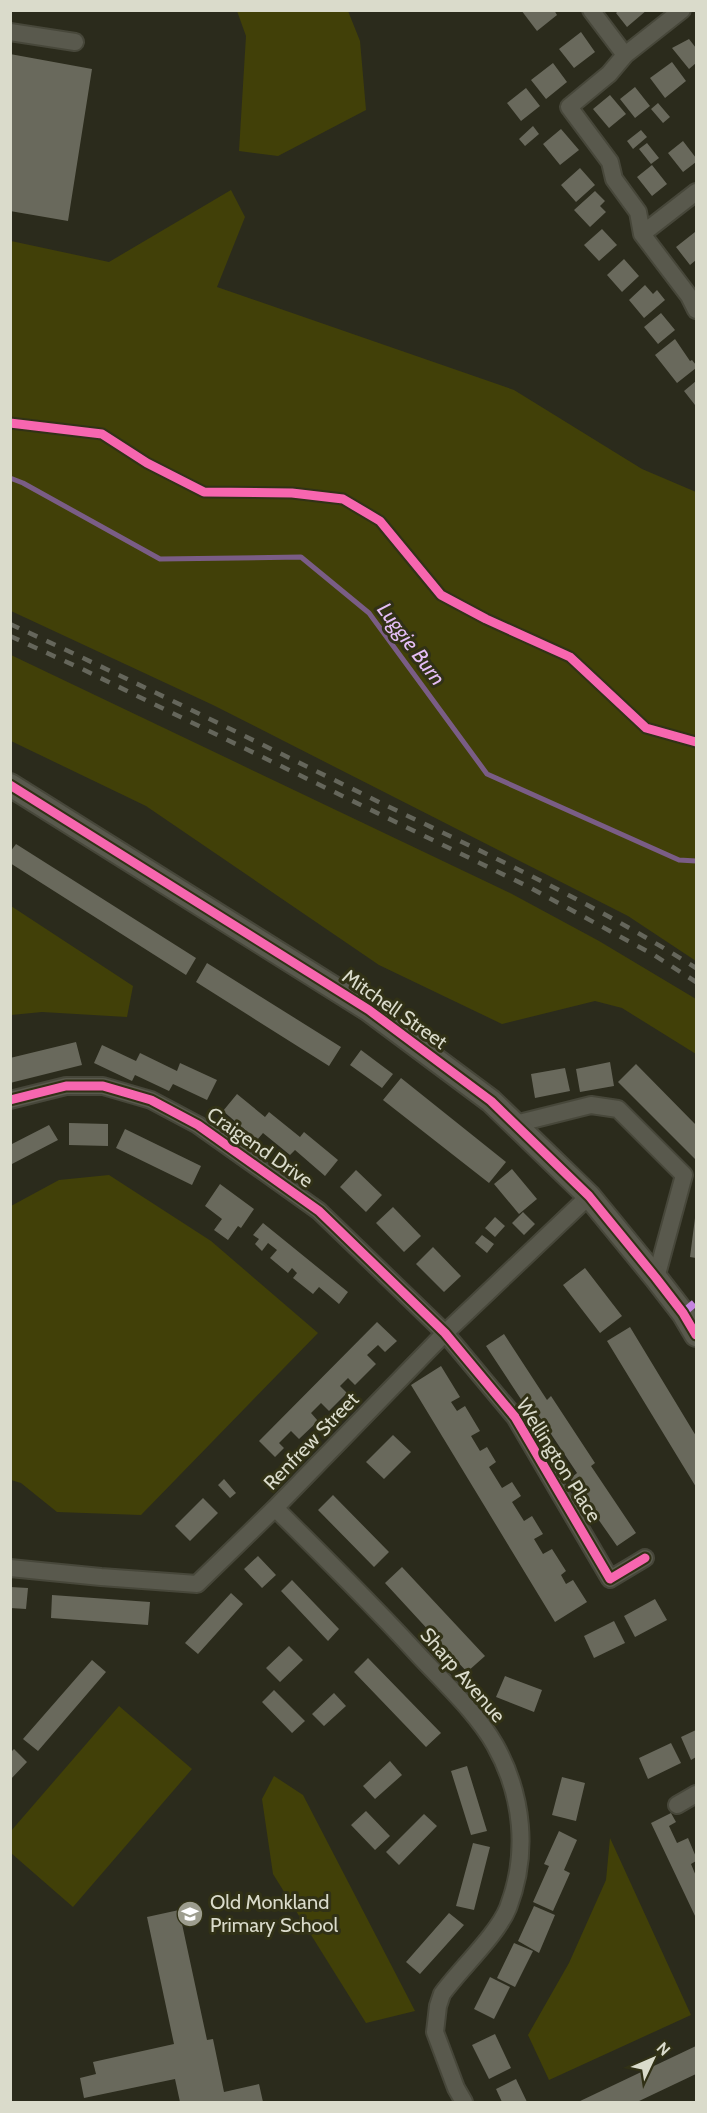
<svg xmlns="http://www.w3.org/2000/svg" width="707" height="2113" font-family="Cabin,sans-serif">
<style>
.green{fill:#414008}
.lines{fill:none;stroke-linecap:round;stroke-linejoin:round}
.stream{stroke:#7a5d86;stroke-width:5}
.building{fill:#69695c}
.street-casing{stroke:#47473a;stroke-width:20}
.secondary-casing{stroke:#47473a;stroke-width:26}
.street{stroke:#59594d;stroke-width:16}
.secondary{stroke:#59594d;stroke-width:22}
.rail{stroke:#65665b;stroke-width:4.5;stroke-dasharray:10 10;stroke-linecap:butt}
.quiet{stroke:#c483df;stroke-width:8;stroke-dasharray:15 8;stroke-linecap:butt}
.cycleway-casing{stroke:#313116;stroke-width:13}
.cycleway{stroke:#f766af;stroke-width:9}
.labels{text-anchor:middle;stroke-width:6;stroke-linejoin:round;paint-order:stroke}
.street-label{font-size:20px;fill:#dadbcb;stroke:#313116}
.poi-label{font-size:20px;fill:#dadbcb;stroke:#313116;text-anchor:start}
.water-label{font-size:21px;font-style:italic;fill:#e5bef6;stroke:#313116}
</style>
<rect width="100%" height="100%" fill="#2b2b1c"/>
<path class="green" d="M237,11H348L360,41L366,110L278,156L239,151L246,36Z
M231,190L245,217L217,287L514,390L642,469L696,492V961L628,916L213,705L11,611V241L109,262Z
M11,655L512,894L599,941L696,999V1054L622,1008L595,1001L502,1024L379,965L146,806L11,741Z
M11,906L133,986L127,1017L42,1012L11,1015Z
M109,1175L211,1241L318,1333L141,1515L57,1512L21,1483L11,1480V1206L59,1180Z
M119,1706L192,1769L73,1907L11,1853V1831Z
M274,1776L303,1795L415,2011L366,2023L273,1874L262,1799Z
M610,1838L691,2015L549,2080L528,2035L569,1963L606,1880Z"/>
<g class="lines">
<path class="stream" d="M10,478L23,483L160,559L301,557L369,613L487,774L679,860L696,861"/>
</g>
<path class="building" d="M521,10H554L557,15L537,31Z
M619,10H647L627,27L616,13Z
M581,32L595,52L574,68L559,49Z
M689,39L696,48V63L689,69L672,48Z
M10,54L92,69L68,221L10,211Z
M672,62L686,81L665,98L650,78Z
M553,63L567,82L546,99L531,80Z
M635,87L650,106L635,118L620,99Z
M526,88L540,106L521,121L507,103Z
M610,95L626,114L609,128L593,109Z
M658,103L670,117L663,123L651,109Z
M533,126L539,134L525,146L519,139Z
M561,129L579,150L560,165L543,144Z
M641,130L647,137L633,149L627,141Z
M683,141L696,158V162L683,172L668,153Z
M647,143L659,158L651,164L639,149Z
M652,165L667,184L652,196L637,177Z
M580,168L595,185L576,202L561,185Z
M595,191L605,201L600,206L606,212L590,227L574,210Z
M602,229L617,245L599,261L584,245Z
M695,232L696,234V260L690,265L676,247Z
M624,259L639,276L622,292L607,275Z
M645,285L653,294L657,290L665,300L644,318L629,300Z
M661,313L675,330L658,344L644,327Z
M675,339L690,361L692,360L696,365V368L677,383L655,355Z
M696,381V404L695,405L684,391Z
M16,844L196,958L186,975L10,863V852Z
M207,963L341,1047L329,1066L196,982Z
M76,1042L82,1065L10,1083V1058Z
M102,1045L136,1061L140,1053L177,1071L180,1063L217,1080L207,1100L173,1084L169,1091L135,1075L132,1081L94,1063Z
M361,1050L393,1074L382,1088L350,1065Z
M610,1062L614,1086L580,1092L576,1069Z
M636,1064L696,1125V1160L618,1082Z
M565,1068L570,1091L535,1098L531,1074Z
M401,1078L506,1162L489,1183L383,1100Z
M237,1094L265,1117L269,1112L300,1137L304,1132L338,1160L325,1176L295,1150L290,1155L263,1133L257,1140L223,1111Z
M69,1123L108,1124V1146L69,1145Z
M49,1125L58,1140L10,1165V1145Z
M125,1129L201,1166L192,1185L116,1148Z
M512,1169L537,1199L519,1214L494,1184Z
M356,1170L382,1195L366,1212L340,1187Z
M220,1184L254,1209L241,1228L238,1226L228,1240L214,1230L222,1219L205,1206Z
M393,1207L421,1236L404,1252L376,1223Z
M523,1212L535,1224L524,1235L512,1223Z
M495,1217L505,1226L495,1237L485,1228Z
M695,1218H696V1258L690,1257Z
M263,1223L348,1292L339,1304L319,1287L313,1294L293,1278L297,1273L292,1268L288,1273L270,1258L277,1250L268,1243L262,1251L255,1244L259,1239L253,1235Z
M482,1235L494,1244L487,1253L475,1243Z
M433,1247L461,1276L444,1292L416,1264Z
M585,1268L622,1316L600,1333L563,1285Z
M377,1322L397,1341L385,1352L378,1345L367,1355L376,1364L355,1385L348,1378L340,1386L347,1393L329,1411L321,1403L311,1413L318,1421L299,1439L291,1431L279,1443L284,1448L275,1457L259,1441Z
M630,1327L696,1436V1487L607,1341Z
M504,1334L547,1400L551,1396L595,1463L591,1466L636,1533L617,1546L570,1479L577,1473L535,1410L530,1413L486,1346Z
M441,1366L460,1397L451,1402L457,1411L465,1406L480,1431L471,1436L480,1451L487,1447L496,1462L489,1467L502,1488L512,1482L521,1496L512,1502L524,1521L532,1516L543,1534L534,1539L543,1554L552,1549L566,1571L561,1575L566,1584L573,1580L587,1602L555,1622L411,1385Z
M393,1435L411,1452L384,1479L366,1462Z
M224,1479L236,1493L230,1498L218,1485Z
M333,1495L389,1552L374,1567L318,1510Z
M203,1498L218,1513L190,1541L175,1526Z
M258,1556L276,1575L262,1588L244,1569Z
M402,1567L485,1656L467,1672L385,1583Z
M292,1580L339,1629L328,1641L281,1591Z
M10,1587L28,1588L26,1609L10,1608Z
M231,1593L243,1604L198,1654L185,1643Z
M52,1595L150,1602L148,1625L51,1618Z
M655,1599L667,1620L635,1637L624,1616Z
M614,1621L625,1643L594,1658L584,1636Z
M289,1646L303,1660L280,1682L266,1668Z
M368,1658L441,1733L426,1747L354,1672Z
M92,1660L106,1672L38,1751L23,1739Z
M505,1676L542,1690L534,1712L496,1697Z
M274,1690L305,1721L292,1733L262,1702Z
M334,1693L346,1706L324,1726L312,1714Z
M696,1730V1757L691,1760L681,1737Z
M671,1743L681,1763L648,1779L639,1758Z
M14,1749L27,1762L10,1780V1753Z
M390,1761L402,1775L375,1799L363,1786Z
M467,1766L487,1831L471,1835L451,1771Z
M562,1777L585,1783L576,1821L552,1815Z
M366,1811L390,1836L375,1850L351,1825Z
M671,1813L676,1822L669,1826L677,1843L688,1838L696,1857V1861L691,1864L696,1876V1918L651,1823Z
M424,1814L437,1826L399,1865L386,1852Z
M559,1831L577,1840L564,1870L570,1873L553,1911L533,1902L549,1866L544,1864Z
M473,1843L490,1847L474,1910L456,1906Z
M534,1906L555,1915L539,1953L518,1941Z
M179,1910L207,2040L213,2039L224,2092L259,2084L263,2102H180L175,2079L84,2098L80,2078L96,2074L93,2062L174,2044L147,1917Z
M449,1913L464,1925L420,1974L406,1962Z
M514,1943L533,1951L515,1987L497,1978Z
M490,1977L510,1987L494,2019L474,2009Z
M495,2034L511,2068L489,2079L472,2045Z
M696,2046V2074L637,2102H578Z
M516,2079L527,2102H502L496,2089Z"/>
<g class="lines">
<g class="street-casing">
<path id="street" d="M591,10L625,55L609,74L569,107L610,162L614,179L638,212L642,234L689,296L696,310
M10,32L75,42
M625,55L682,10
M642,234L696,192
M10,1100L66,1086H103L151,1100L198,1125L319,1211L445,1333L515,1417L610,1579L645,1558
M515,1124L591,1105L618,1109L684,1175L656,1278
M275,1508C321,1554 368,1600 412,1648C438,1677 476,1711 495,1745C523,1795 529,1854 508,1908C497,1935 460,1969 442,1994L438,2006L435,2032L456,2088L464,2102
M10,1568L101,1577L197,1584L275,1508L445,1333L589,1196
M677,1805L696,1794"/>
</g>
<g class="secondary-casing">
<path id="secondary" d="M10,785L369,1010L491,1101L589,1196L656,1278L683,1313L696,1335"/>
</g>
<use href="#street" class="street"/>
<use href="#secondary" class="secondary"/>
<path class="rail" d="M10,624C136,682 259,743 383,804C489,855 597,905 696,968
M10,636L82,669L529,887L654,955L696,982"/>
<path class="quiet" d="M683,1313L696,1302"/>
<g class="cycleway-casing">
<path id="cycleway" d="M10,423L102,434L147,463L204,492L292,493L343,499L380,521L441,595L486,619L570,657L646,728L696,742
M10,785L369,1010L491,1101L589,1196L656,1278L683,1313L696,1335
M10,1100L66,1086H103L151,1100L198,1125L319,1211L445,1333L515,1417L610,1579L645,1558"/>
</g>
<use href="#cycleway" class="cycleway"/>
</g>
<defs>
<g id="school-disc" transform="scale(1.35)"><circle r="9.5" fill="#9d9d8e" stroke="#313116"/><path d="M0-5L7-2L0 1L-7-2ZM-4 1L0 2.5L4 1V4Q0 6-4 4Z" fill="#fff"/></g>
</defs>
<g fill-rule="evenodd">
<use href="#school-disc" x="190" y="1914"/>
</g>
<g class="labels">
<g class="street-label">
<text transform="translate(395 1009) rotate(35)" y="7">Mitchell Street</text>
<text transform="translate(260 1147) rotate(35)" y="7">Craigend Drive</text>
<text transform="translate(311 1441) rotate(-46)" y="7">Renfrew Street</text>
<text transform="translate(559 1460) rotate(58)" y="7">Wellington Place</text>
<text transform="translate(463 1675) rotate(49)" y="7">Sharp Avenue</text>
</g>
<g class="poi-label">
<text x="210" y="1909">Old Monkland<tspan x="210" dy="23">Primary School</tspan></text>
</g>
<g class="water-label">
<text transform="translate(411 644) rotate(53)" y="7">Luggie Burn</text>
</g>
</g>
<rect width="707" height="2113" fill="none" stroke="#dadbcb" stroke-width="24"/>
<g transform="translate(653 2059) rotate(46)" stroke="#313116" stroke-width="4.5" paint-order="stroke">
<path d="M0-4.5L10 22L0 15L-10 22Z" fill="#dadbcb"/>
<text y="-9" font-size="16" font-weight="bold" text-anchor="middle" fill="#dadbcb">N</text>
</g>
</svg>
